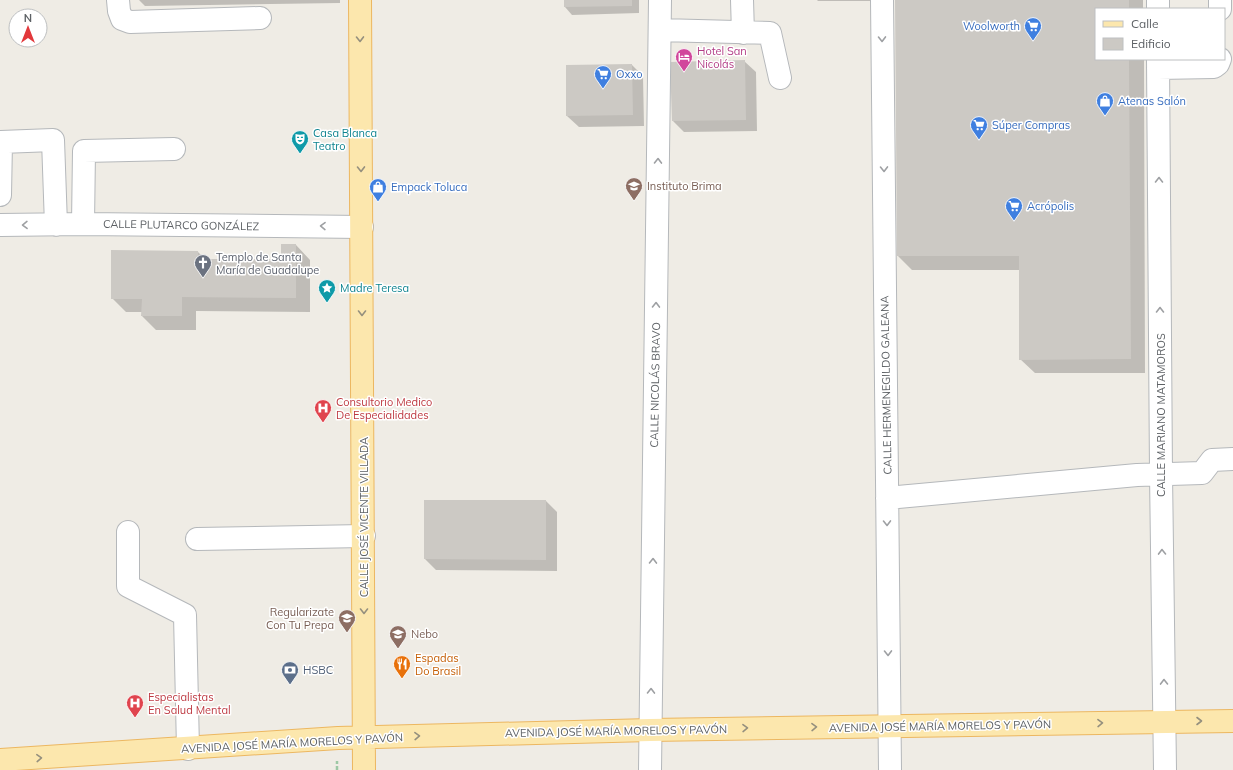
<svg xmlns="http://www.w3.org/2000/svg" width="1233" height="770" font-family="Mulish,sans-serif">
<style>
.shadow{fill:#0003}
.building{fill:#ccc9c4}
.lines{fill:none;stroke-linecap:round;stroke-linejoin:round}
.minor-casing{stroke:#b5b8bb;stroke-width:24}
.major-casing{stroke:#ecb761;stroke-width:24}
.path{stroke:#9dc8a5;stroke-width:2.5;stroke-dasharray:4 2;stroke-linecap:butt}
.minor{stroke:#fff;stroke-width:22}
.major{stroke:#fce7ad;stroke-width:22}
.oneway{stroke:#95907e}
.oneway2{stroke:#9ea0a3}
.labels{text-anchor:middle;stroke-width:3;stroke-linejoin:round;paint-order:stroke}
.shop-label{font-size:11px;fill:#366cbe;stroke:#fff;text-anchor:start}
.hotel-label{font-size:11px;fill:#b23c85;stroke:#fff;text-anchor:start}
.culture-label{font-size:11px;fill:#0d838f;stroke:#fff;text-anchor:start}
.education-label{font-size:11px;fill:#785e54;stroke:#fff;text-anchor:start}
.street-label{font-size:11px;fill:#5d6165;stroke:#fff}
.worship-label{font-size:11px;fill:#5b616d;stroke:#fff;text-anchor:start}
.health-label{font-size:11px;fill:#be3a42;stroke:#fff;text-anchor:start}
.food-label{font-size:11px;fill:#c56008;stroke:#fff;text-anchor:start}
.service-label{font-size:11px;fill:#4e5e75;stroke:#fff;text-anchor:start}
</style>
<rect width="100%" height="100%" fill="#efece5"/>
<path class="shadow" d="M139,0H340V3L145,6Z
M565,0H639V13L572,15L565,7Z
M817,0H873V1H818Z
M896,0H1143V9H1096V59H1144L1145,373H1035L1020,359V270H912L898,256Z
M744,61L756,72L757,131L684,132L673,121L671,63Z
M632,65L643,76L644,126L579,127L567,116Z
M296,245L310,260V312L196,311V330H156L142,316V312H126L112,298L198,252L206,260H282Z
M425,501H546L557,512V571L436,570L425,559Z"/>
<path class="building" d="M564,0H632V6L564,7Z
M895,0H1129V9H1096V59H1129L1131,359L1019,360V256H897Z
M745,60L746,120L672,121L670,62Z
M632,64L633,115L566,116V65Z
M281,244H296V298L182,297V316H141L142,299H111V250L198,251V259H281Z
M424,500H546V560L424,559Z"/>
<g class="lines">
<g class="minor-casing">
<path id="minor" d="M118,0L119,11L122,19L130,22L260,18
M742,0L743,33
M882,0L890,770
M1158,0V9
M1220,0V9
M660,30L770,33L780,78
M1158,59L1161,474L1165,770
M1158,68L1214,67L1218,64L1220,59
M0,195L1,142L53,140L56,225
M83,224L84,151L174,149
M0,225L83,224L362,227
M887,498L1137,475L1202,473L1212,460L1233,459
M128,532V586L185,615L188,749
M197,539L364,536
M650,770L660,0"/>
</g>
<g class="major-casing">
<path id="major" d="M360,0L364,770
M0,760L338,738L650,730L1233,721"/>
</g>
<path class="path" d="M337,770V761"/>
<use href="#minor" class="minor"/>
<use href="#major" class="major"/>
</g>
<defs><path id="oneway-chevron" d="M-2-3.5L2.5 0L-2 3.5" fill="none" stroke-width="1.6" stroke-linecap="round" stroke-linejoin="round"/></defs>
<g class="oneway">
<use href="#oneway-chevron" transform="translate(360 39) rotate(89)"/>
<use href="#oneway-chevron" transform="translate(361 169) rotate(89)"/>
<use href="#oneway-chevron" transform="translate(362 313) rotate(90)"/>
<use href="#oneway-chevron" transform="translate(364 611) rotate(90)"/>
<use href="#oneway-chevron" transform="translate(1199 721)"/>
<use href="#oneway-chevron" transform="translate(1100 723) rotate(-1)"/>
<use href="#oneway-chevron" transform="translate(814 727) rotate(-1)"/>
<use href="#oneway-chevron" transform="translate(745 728) rotate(-1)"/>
<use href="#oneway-chevron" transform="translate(417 736) rotate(-2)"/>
<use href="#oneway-chevron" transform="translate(39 758) rotate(-3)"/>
</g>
<g class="oneway2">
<use href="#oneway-chevron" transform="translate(882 39) rotate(89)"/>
<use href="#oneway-chevron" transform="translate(658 161) rotate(-89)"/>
<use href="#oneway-chevron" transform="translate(884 169) rotate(89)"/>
<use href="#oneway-chevron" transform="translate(1159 180) rotate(-90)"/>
<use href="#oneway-chevron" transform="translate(25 225) rotate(179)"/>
<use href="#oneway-chevron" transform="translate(323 226) rotate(-179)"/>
<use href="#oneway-chevron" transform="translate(656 305) rotate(-89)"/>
<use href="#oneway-chevron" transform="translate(1160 310) rotate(-90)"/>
<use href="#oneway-chevron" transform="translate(887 523) rotate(89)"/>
<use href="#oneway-chevron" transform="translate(1162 552) rotate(-91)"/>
<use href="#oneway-chevron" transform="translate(653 561) rotate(-89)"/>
<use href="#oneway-chevron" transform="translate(888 653) rotate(89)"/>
<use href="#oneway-chevron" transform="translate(1164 682) rotate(-91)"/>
<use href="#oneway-chevron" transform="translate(651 691) rotate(-89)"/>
</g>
<defs>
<g id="supermarket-pin" transform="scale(0.9)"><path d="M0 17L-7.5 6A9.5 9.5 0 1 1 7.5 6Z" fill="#3f7fe0" stroke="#fff"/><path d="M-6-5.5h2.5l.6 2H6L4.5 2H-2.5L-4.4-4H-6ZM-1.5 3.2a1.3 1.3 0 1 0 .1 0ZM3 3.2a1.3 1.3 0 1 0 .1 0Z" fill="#fff"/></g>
<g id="hotel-pin" transform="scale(0.9)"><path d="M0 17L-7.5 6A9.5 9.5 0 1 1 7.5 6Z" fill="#d1479c" stroke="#fff"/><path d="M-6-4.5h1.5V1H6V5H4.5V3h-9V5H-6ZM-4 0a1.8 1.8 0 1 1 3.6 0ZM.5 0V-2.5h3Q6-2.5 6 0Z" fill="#fff"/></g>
<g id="shop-pin" transform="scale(0.9)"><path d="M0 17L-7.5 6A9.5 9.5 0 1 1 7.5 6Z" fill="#3f7fe0" stroke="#fff"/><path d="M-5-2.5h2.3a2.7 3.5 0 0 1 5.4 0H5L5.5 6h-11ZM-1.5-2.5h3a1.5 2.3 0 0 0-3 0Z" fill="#fff"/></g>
<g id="theatre-pin" transform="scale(0.9)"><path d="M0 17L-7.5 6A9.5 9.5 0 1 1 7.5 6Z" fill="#0f9aa8" stroke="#fff"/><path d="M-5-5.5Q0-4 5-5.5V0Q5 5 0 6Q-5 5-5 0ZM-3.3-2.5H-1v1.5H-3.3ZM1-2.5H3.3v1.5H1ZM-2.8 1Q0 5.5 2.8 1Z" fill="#fff"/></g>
<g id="school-pin" transform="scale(0.9)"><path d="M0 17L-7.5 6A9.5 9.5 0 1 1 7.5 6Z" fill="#8d6e63" stroke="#fff"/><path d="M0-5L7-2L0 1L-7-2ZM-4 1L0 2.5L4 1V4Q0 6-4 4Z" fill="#fff"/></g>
<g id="church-pin" transform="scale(0.9)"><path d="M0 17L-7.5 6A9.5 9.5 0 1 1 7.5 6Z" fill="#6b7280" stroke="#fff"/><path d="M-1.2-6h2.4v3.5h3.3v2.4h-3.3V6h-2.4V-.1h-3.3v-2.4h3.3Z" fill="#fff"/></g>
<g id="sight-pin" transform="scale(0.9)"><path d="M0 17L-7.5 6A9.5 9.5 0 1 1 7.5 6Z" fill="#0f9aa8" stroke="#fff"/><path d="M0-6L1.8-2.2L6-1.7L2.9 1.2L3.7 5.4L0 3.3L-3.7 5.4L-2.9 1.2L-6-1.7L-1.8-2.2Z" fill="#fff"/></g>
<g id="hospital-pin" transform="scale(0.9)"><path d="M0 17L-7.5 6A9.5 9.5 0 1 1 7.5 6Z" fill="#e0444e" stroke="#fff"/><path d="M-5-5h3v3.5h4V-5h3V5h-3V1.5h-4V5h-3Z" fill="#fff"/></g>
<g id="university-pin" transform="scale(0.9)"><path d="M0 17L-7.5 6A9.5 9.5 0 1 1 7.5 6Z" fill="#8d6e63" stroke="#fff"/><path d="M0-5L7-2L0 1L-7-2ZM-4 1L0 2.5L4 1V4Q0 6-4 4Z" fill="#fff"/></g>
<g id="restaurant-pin" transform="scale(0.9)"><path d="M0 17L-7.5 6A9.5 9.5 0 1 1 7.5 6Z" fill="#e8710a" stroke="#fff"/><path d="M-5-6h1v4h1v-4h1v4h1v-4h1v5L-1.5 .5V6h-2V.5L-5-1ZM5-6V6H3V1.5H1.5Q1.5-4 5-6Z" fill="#fff"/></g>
<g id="bank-pin" transform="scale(0.9)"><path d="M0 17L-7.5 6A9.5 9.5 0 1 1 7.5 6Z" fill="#5c6f8a" stroke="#fff"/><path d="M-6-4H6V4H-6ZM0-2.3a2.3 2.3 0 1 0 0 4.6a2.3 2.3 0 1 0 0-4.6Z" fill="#fff"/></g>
</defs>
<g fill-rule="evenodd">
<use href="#supermarket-pin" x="1033" y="26"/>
<use href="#hotel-pin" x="684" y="57"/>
<use href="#supermarket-pin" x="603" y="74"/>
<use href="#shop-pin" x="1105" y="101"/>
<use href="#supermarket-pin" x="979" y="125"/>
<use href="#theatre-pin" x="300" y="139"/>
<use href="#school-pin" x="634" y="186"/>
<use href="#shop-pin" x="378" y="187"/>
<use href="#supermarket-pin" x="1014" y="206"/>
<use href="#church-pin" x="203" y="263"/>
<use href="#sight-pin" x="327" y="288"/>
<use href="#hospital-pin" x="323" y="408"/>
<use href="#university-pin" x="347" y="618"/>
<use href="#university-pin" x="398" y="634"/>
<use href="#restaurant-pin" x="402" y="664"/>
<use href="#bank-pin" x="290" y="670"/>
<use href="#hospital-pin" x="135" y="703"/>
</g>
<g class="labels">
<g class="shop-label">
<text x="1020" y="30" text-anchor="end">Woolworth</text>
<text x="616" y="78">Oxxo</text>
<text x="1118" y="105">Atenas Salón</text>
<text x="992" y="129">Súper Compras</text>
<text x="391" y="191">Empack Toluca</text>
<text x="1027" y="210">Acrópolis</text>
</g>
<g class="hotel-label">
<text x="697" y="55">Hotel San<tspan x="697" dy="13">Nicolás</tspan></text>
</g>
<g class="culture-label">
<text x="313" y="137">Casa Blanca<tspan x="313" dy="13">Teatro</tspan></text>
<text x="340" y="292">Madre Teresa</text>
</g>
<g class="education-label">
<text x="647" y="190">Instituto Brima</text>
<text x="334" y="616" text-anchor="end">Regularizate<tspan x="334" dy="13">Con Tu Prepa</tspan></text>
<text x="411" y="638">Nebo</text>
</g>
<g class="street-label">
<text transform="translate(181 225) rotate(1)" y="4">CALLE PLUTARCO GONZÁLEZ</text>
<text transform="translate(655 385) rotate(-89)" y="4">CALLE NICOLÁS BRAVO</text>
<text transform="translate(886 385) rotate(-91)" y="4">CALLE HERMENEGILDO GALEANA</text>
<text transform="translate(1161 415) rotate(-90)" y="4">CALLE MARIANO MATAMOROS</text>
<text transform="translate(364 517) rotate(-90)" y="4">CALLE JOSÉ VICENTE VILLADA</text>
<text transform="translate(940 726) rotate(-1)" y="4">AVENIDA JOSÉ MARÍA MORELOS Y PAVÓN</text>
<text transform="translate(616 731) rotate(-1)" y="4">AVENIDA JOSÉ MARÍA MORELOS Y PAVÓN</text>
<text transform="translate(292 743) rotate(-3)" y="4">AVENIDA JOSÉ MARÍA MORELOS Y PAVÓN</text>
</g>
<g class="worship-label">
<text x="216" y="261">Templo de Santa<tspan x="216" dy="13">María de Guadalupe</tspan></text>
</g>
<g class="health-label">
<text x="336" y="406">Consultorio Medico<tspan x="336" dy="13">De Especialidades</tspan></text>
<text x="148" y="701">Especialistas<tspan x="148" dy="13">En Salud Mental</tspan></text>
</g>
<g class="food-label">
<text x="415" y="662">Espadas<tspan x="415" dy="13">Do Brasil</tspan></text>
</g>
<g class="service-label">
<text x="303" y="674">HSBC</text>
</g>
</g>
<rect x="1095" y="8" width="130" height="52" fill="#ffffff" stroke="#bec0c1"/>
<rect x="1103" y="21" width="20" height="6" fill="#fce7ad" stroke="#bec0c1"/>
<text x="1131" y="28" font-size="12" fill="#5d6165">Calle</text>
<rect x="1103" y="38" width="20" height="12" fill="#ccc9c4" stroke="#bec0c1"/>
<text x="1131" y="48" font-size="12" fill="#5d6165">Edificio</text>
<g transform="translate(28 28)"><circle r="19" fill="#ffffff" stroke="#bec0c1"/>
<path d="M0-3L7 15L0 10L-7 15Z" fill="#e2383b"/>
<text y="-6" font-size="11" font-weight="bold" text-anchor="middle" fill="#5d6165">N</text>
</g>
</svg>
